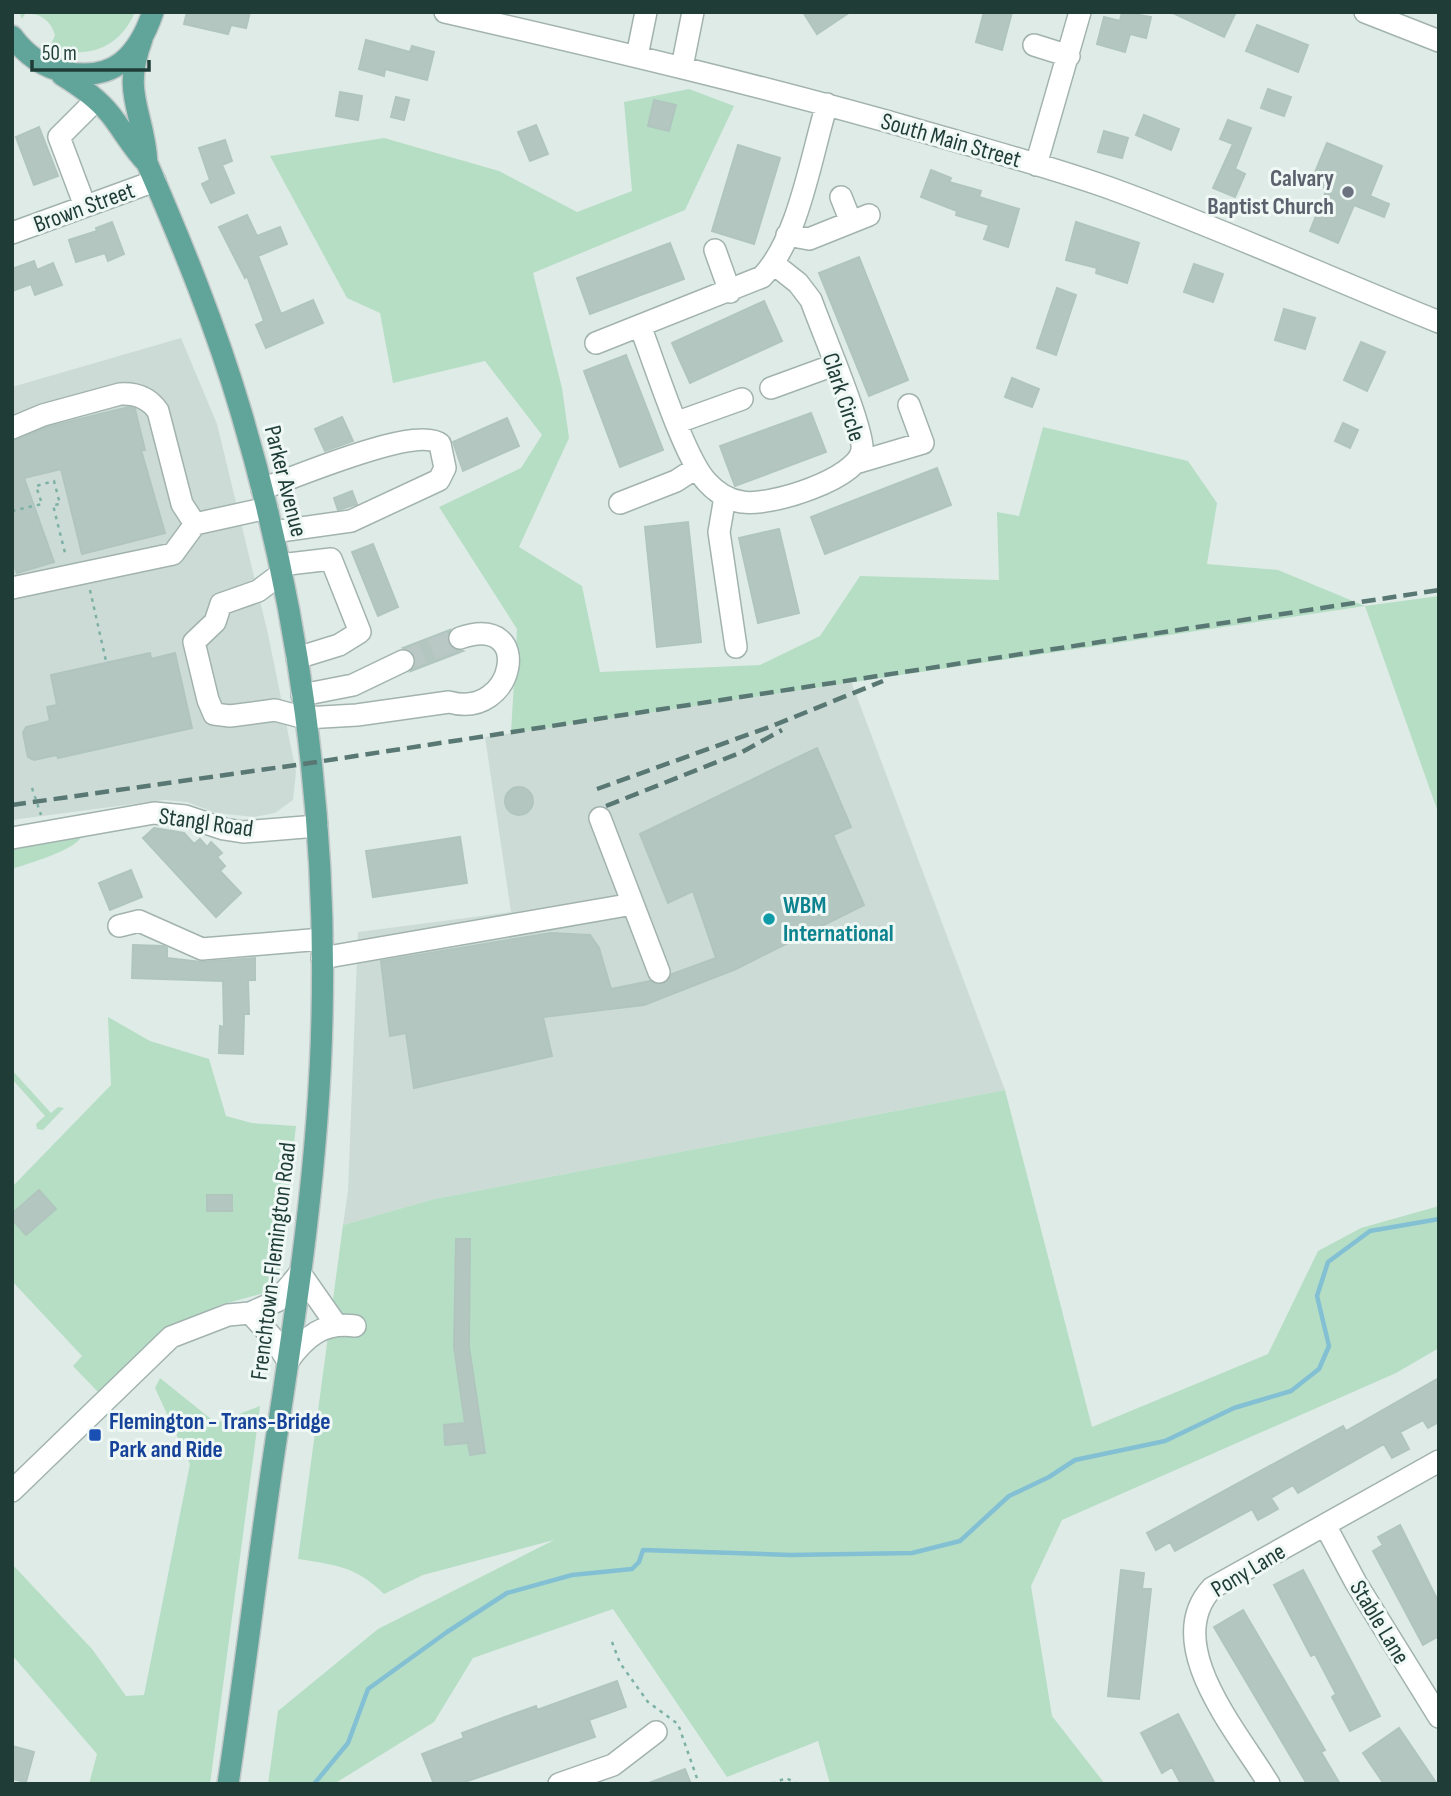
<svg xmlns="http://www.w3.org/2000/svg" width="1451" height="1796" font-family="'Sofia Sans Condensed',sans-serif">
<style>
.built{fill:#cddbd6}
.green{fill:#b6dec5}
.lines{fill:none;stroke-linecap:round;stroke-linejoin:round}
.stream{stroke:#83c0d4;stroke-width:4.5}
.building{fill:#b4c6c0;stroke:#b1c5bf;stroke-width:2}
.minor-tunnel{stroke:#b9c8c4;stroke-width:21;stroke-dasharray:21 10;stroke-linecap:butt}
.minor-casing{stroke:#a2b3af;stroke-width:24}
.major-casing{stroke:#c0c8c7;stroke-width:24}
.path{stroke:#7db1a5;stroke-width:2.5;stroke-dasharray:3.5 5;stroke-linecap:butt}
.minor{stroke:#fff;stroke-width:21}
.major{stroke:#61a499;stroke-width:21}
.rail{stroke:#597873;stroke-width:4.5;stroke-dasharray:14 7;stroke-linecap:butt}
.worship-dot{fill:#6b7280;stroke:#eff8f4;stroke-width:2.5}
.culture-dot{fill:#0f9aa8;stroke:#eff8f4;stroke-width:2.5}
.transit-dot{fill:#1a4fb4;stroke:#eff8f4;stroke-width:2.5}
.labels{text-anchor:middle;stroke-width:6;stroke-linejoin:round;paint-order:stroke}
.street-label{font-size:24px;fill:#1f3c37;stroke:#eff8f4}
.worship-label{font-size:24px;font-weight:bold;fill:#5b616d;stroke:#eff8f4;text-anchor:end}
.culture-label{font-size:24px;font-weight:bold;fill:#0d838f;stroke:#eff8f4;text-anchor:start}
.transit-label{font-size:24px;font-weight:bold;fill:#164399;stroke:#eff8f4;text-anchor:start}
</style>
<rect width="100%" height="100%" fill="#dfebe7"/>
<path class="built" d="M181,338L217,424L268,634L296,772L293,800L275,813L254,817L216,813L187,802L164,800L12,820V387Z
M851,681L1005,1090L434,1199L343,1225L348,1191L358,932L511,912L485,737Z"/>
<path class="green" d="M19,12H135C119,49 87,60 50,47L55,35C51,21 40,12 25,14L22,19Z
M689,89L734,106L685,210L533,273L562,388L569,438L519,547L582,586L600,672L760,665L820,636L860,576L999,580L997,512L1019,516L1043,427L1188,461L1217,503L1207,564L1278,570L1365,606L1439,596V815L1365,606L511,733L517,629L439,507L521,468L542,435L485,361L393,383L380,313L347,298L270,156L384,138L499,171L577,212L632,191L624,102Z
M83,834C78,850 29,863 12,869V846Z
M108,1017L150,1041L209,1059L226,1116L252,1123L296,1126L280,1270L274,1284L264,1293L220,1305L182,1322L103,1391H97L73,1366L82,1356L12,1281V1187L111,1085Z
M12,1070L51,1113L58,1107L64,1108L43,1130L37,1129L36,1124L45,1116L12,1079Z
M1005,1090L1092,1427L1268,1354L1318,1251L1361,1228L1439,1206V1348L1396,1373L1062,1520L1031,1586L1052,1716L1105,1784H830L818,1741L727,1777L613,1609L473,1658L434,1722L334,1784H268L278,1711L378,1629L554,1540L423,1575L384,1594C356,1566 335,1565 298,1559L343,1225L434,1199Z
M160,1378L216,1423L260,1406L210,1784H89L97,1754L12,1655V1564L92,1649L126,1696L144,1695L190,1464L155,1388Z"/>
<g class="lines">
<path class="stream" d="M314,1784L348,1743L368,1689L447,1632L507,1593L572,1575L632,1569L639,1562L643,1550L790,1555L912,1553L960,1541L1009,1496L1049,1477L1075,1460L1165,1441L1234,1408L1291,1391L1319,1369L1329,1346L1317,1296L1328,1262L1370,1231L1439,1219"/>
</g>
<path class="building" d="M187,12H250L246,28L231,25L228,34L184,24Z
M803,12H850L817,34Z
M984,12H1012L1002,50L976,42Z
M1122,12L1151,17L1146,38L1130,34L1125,52L1097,44L1104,17L1120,21Z
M1171,12H1236L1224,37Z
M1257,25L1308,45L1298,72L1246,51Z
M366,40L410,52L412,46L434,52L427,80L385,69L384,76L359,69Z
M1268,89L1291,97L1284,116L1261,108Z
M340,92L362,96L358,120L336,116Z
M396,97L409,100L404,120L391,117Z
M654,100L676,105L669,131L648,126Z
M1144,115L1179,129L1171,150L1136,135Z
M1228,120L1251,128L1235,169L1245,174L1235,197L1213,188L1233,144L1220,139Z
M536,125L548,154L530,161L518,132Z
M39,127L58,176L34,185L16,137Z
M1104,131L1128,138L1122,158L1098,152Z
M225,140L232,161L222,165L234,193L211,203L202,184L210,180L199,148Z
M1327,143L1382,166L1370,196L1389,204L1384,217L1354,205L1338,243L1310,231L1327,189L1311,182Z
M738,145L780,158L754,244L712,231Z
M931,170L951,178L949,182L981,191L979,197L1019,209L1008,247L984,239L989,225L956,215L957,211L921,197Z
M247,215L257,236L280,227L287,244L258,256L281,314L313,300L323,323L266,348L256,325L264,321L247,276L245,278L219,227Z
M112,222L124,254L108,261L105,253L76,262L69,240L97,231L96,228Z
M1076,222L1139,243L1127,283L1096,273L1097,268L1066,260Z
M670,243L684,279L590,314L577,278Z
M859,257L908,380L869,396L819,273Z
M34,261L37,270L53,263L62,285L35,295L31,284L12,291V269Z
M1194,264L1223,274L1213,302L1184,292Z
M1057,288L1076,295L1056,355L1037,348Z
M764,301L782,341L690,383L672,343Z
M1284,309L1315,318L1305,349L1275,340Z
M1361,342L1385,352L1367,391L1344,380Z
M626,355L663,450L620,467L584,371Z
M1012,378L1039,389L1032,407L1005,397Z
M129,407L135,409L145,450H141L165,533L82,554L61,469L24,478L54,562L17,573L12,560V441L47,427Z
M811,413L826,452L735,486L720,446Z
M342,417L353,441L325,451L315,429Z
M507,418L519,446L463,471L453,442Z
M1343,423L1358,430L1350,448L1335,441Z
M937,468L951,505L825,554L811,517Z
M352,491L357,504L338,510L334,498Z
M688,522L701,642L657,647L645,527Z
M779,529L799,613L758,623L739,538Z
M373,544L398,607L378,616L352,552Z
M450,630L447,639L449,646L463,651L411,671L416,663L415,656L403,648Z
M150,653L151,659L175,653L192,728L58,758L57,755L34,760L28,757L23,733L26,727L50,721L47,707L57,705L51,675Z
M817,748L851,827L833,835L864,905L736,969L644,1005L543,1017L552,1056L414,1088L406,1033L390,1036L381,961L551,933L590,935L599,948L611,989L650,981L664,984L672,974L716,958L693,891L668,903L640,834Z
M505 801a14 14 0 1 1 28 0a14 14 0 1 1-28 0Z
M154,828L184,833L194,844L200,839L207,847L211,842L222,853L217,857L225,866L220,871L241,893L216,917L143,838Z
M460,837L467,883L373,897L366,851Z
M131,870L142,897L110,910L99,883Z
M133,945L163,946L167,948V958L202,962L255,958V980H248L249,1014H244L243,1054L219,1053L220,1026L224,1027L223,981L132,978Z
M39,1190L56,1209L26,1235L12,1219V1214Z
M207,1195H232V1211H207Z
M456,1239H470L469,1347L485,1453L470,1455L468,1443L445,1445L444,1425L465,1423L454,1347Z
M1439,1378V1422L1428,1428L1423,1420L1400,1432L1409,1449L1392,1458L1384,1444L1298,1493L1293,1485L1271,1498L1278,1509L1258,1520L1252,1509L1175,1551L1170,1542L1156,1550L1147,1533L1343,1426L1346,1431Z
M1400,1525L1439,1603V1636L1423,1645L1373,1551L1383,1545L1378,1537Z
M1121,1570L1144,1573L1142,1589H1151L1139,1699L1108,1696Z
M1303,1570L1380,1716L1350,1731L1332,1697L1336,1694L1315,1654L1311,1656L1274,1585Z
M1243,1610L1325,1750L1321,1752L1340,1784H1307L1214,1627Z
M617,1681L626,1707L589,1720L595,1737L459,1784H434L422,1754L464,1738L462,1733L505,1717L536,1706L537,1710Z
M1178,1714L1215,1784H1181L1172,1767L1162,1773L1141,1733Z
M1399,1728L1437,1784H1384L1363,1753Z
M12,1746L34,1752L26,1782L12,1779Z
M685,1769L691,1784H649V1783Z"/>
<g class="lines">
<path class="minor-tunnel" d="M403,661L460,638"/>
<g class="minor-casing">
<path id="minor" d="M445,12C607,49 768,87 928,133C991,151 1054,168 1115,190C1225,230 1331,279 1439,322
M1365,12L1439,41
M1034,45L1069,56
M637,56L646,12
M682,67L693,12
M1036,165L1080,12
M841,197L851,222
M85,206L59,137L96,100
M12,233L155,181
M787,235L809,239L869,215
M715,250L730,292
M640,326C654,361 684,458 707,482C716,492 728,500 742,502C769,507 858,479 862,450C865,431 820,326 811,300L798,283L774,264
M596,343L762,277C799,238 811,156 827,104
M771,388L834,365
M678,422L742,399
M12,428L43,415L120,394C136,393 149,398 158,411L182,504L195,524
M859,462L923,443L909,405
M262,489C293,478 416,425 440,444L445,468L439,480L351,521L273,532
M725,497L719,532L736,647
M620,503L676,481L696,468
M195,524L267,508
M280,565L331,559L360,632L339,645L297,658
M282,573L258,591L221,604L215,622L194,642L208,700L214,714L230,716L275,710L305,718L357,715L449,702C515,721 536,612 460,638
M12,588L173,554L195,524
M302,695L353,685L403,661
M600,818L659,972
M12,838L154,813L185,816L224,829L243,832L317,826
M119,926L139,921L202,949L322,939
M322,958L633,904
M250,1313L273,1338L288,1361C306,1336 323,1322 355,1326
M12,1491L171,1337L228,1315L250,1313L277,1301L300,1273L335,1323
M1325,1525L1356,1583L1439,1717
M559,1784L613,1765L656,1732
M1269,1784C1238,1732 1160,1644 1212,1588L1439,1461"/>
</g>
<g class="major-casing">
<path id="major" d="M12,36C25,54 43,67 65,72C114,82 138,56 153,12
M142,39C121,95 144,111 147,163C182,244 216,327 241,412C299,607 327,814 322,1018C319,1162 297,1305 275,1447C258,1559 245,1672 228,1784
M62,75C80,86 97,98 110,114C123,130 132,148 147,163"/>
</g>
<path class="path" d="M12,511L42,504L36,486L54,481L60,504L53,505L66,557
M90,590L106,661
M32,788L41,815
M612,1642L620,1663L648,1702L678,1724L699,1784
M772,1784L786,1778L798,1784"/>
<use href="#minor" class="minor"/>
<use href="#major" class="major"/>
<path class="rail" d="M597,789L772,726L883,681
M12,805L310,763L1439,590
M606,806L742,752L782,730"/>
</g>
<circle class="worship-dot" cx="1348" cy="192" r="7"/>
<circle class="culture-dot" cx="769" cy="919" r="7"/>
<rect class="transit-dot" x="88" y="1428" width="14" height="14" rx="3.5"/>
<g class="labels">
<g class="street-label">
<text transform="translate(951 140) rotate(16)" y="8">South Main Street</text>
<text transform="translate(84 207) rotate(-20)" y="8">Brown Street</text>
<text transform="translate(844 397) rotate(72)" y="8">Clark Circle</text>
<text transform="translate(286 481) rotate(76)" y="8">Parker Avenue</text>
<text transform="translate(206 822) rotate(8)" y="8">Stangl Road</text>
<text transform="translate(273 1261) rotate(-83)" y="8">Frenchtown-Flemington Road</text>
<text transform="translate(1248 1570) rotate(-31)" y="8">Pony Lane</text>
<text transform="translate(1380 1622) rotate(59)" y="8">Stable Lane</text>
</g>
<g class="worship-label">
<text x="1334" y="186">Calvary<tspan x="1334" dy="28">Baptist Church</tspan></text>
</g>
<g class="culture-label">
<text x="783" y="913">WBM<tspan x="783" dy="28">International</tspan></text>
</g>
<g class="transit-label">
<text x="109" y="1429">Flemington - Trans-Bridge<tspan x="109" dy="28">Park and Ride</tspan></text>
</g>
</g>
<rect width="1451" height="1796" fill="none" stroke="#1f3c37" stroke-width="28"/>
<path d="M32 60v10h117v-10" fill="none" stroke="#1f3c37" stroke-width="3.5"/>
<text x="42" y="60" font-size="21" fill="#1f3c37" stroke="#eff8f4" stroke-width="5" paint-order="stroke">50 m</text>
</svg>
